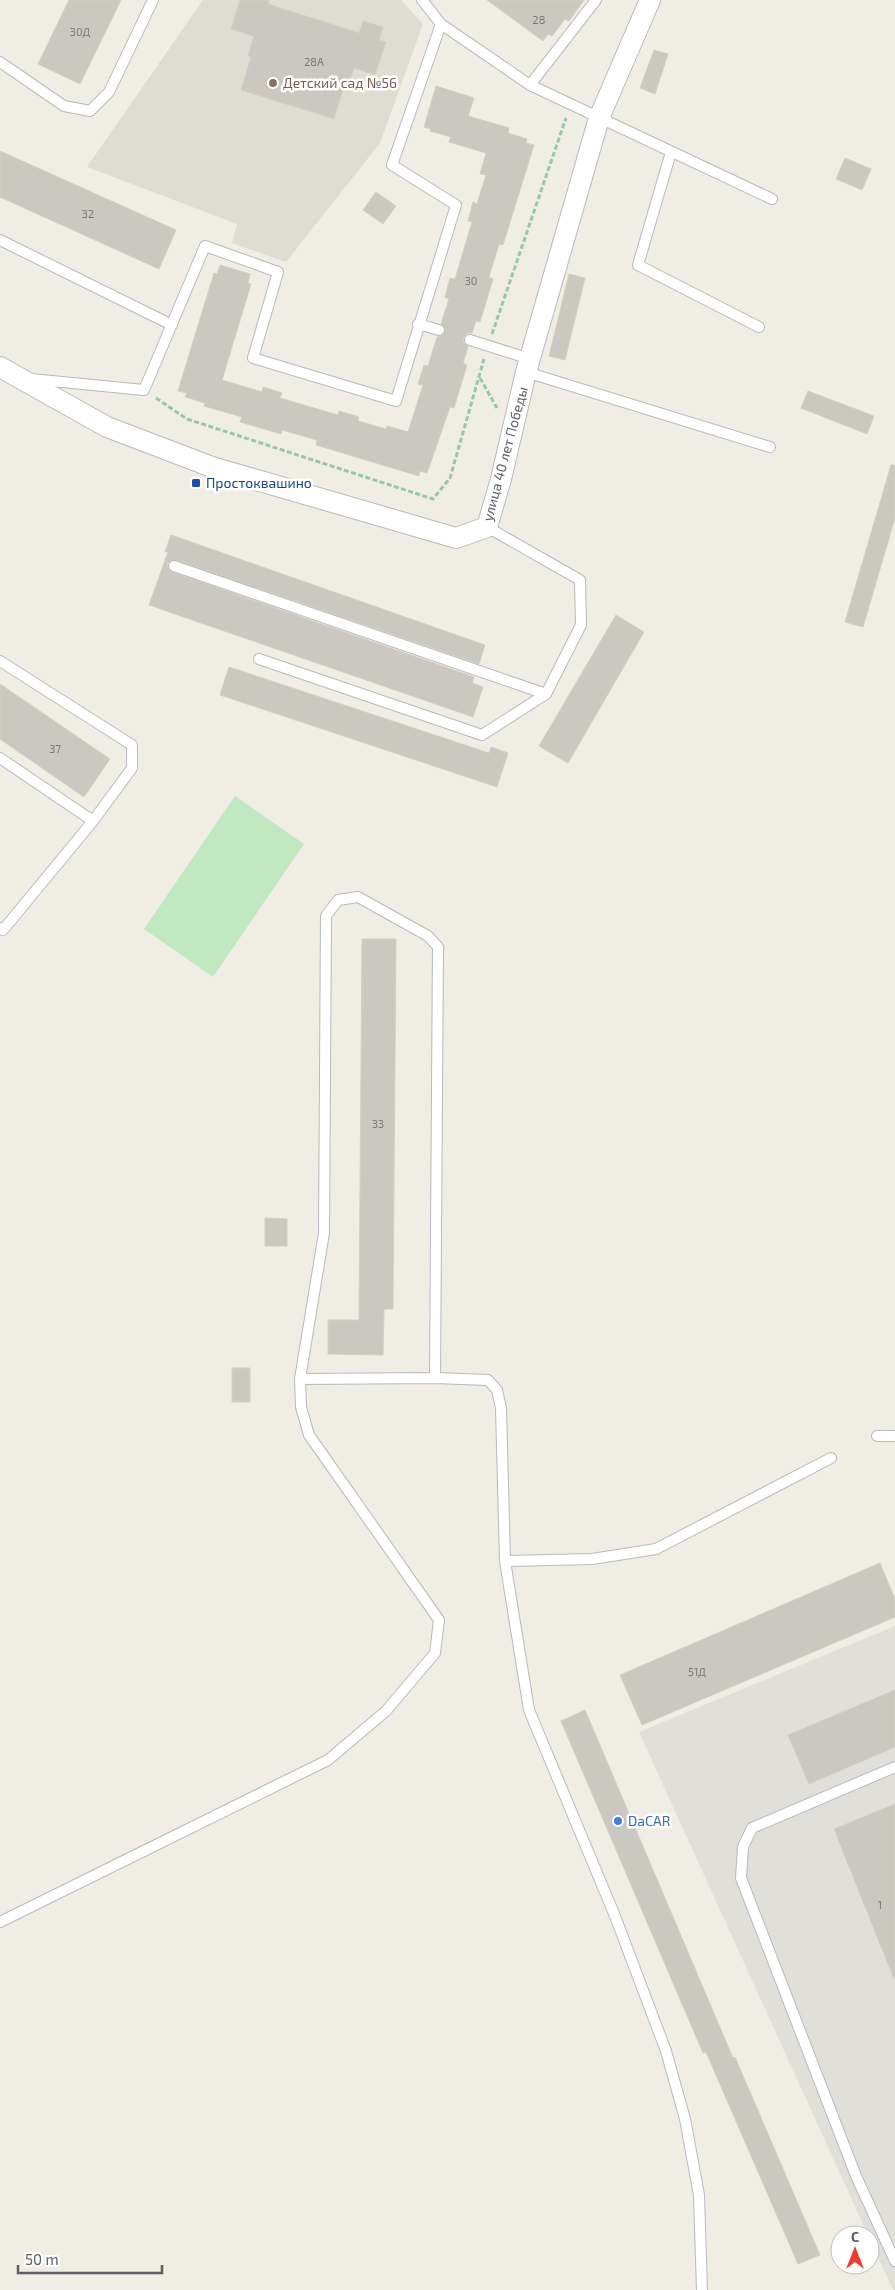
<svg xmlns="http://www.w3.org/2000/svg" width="895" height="2290" font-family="'Exo 2',sans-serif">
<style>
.industrial{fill:#e0dfd9}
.education{fill:#dfdcd2}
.green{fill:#c0e8c1}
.building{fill:#cac8c1;stroke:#d4cfc2}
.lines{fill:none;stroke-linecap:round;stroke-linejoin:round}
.service-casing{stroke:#b7babf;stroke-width:12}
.minor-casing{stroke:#b7babf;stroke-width:22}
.path{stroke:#98c9a7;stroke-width:3;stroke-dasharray:5 2.5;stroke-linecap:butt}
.service{stroke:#fff;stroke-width:10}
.minor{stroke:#fff;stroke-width:20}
.education-dot{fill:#8d6e63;stroke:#fff;stroke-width:2}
.transit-dot{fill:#1a4fb4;stroke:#fff;stroke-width:2}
.shop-dot{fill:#3f7fe0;stroke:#fff;stroke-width:2}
.labels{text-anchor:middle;stroke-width:5;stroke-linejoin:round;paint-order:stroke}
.number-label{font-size:11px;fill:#787a7c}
.education-label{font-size:14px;fill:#785e54;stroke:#fff;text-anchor:start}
.street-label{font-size:14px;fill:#5c6065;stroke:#fff}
.transit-label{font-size:14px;fill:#164399;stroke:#fff;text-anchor:start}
.shop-label{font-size:14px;fill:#366cbe;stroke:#fff;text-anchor:start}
</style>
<rect width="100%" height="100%" fill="#efede4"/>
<path class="industrial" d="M895,1626V2290H893L870,2240V2235H868L639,1732Z"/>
<path class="education" d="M203,0H401L423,24L380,143L286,262L232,243L237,224L87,167Z"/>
<path class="green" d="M235,796L304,844L213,977L144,929Z"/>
<path class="building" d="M69,0H121L80,84L38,64Z
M240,0H269L268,4L359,33L363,21L383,27L379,40L386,42L375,75L354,68L348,87L344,86L334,119L241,90L251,57L248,56L254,36L231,29Z
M487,0H584L569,21L565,19L552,36L548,34L543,41Z
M654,50L668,54L655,94L640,88Z
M436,86L474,98L468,116L509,128L508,133L527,139L526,143L534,145L503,245L499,244L489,277L493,279L480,322L476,321L472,333H468L464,337L463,342L468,347L463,363L467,365L454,408L450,407L427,473L420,471L419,476L316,445L317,440L282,430L281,434L240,422L242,417L204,406L205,403L185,397L187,393L178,391L214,273L217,274L220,265L250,274L248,283L251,284L222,380L262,392L263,387L282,393L280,398L338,415L339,411L359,417L358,421L386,429L387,426L408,432L423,385L418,384L424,365L428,366L437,337L441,336L445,332V328L441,324L449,299L445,297L450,278L455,279L472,222L468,221L473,202L477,204L486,175L480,174L486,153L449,142L451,137L430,131L431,129L424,127Z
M0,151L176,230L159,269L0,197Z
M845,158L871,169L862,190L836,179Z
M376,192L396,206L383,224L363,210Z
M569,274L585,278L565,360L549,356Z
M808,391L874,416L867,434L801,408Z
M891,465H895V518L863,627L845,622Z
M171,535L485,645L479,664L176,560L170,561L167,564L169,570L172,572L474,677L472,683L483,687L473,717L149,605L168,552H165Z
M616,615L644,632L568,763L539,746Z
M229,667L489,753L491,747L508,753L497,787L220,695Z
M0,684L110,759L84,797L0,739Z
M362,939H396L393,1309H384L383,1355L328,1354V1320H359Z
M265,1218L287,1219V1246H265Z
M232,1368H250V1402H232Z
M880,1563L895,1599V1617L642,1725L620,1675Z
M895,1690V1747L809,1784L788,1735Z
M585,1710L733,2058L735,2057L820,2255L798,2264L706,2052L703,2053L561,1721Z
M895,1804V1979H894L834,1829Z"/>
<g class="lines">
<g class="service-casing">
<path id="service" d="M422,0L441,24L530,85L772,199
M0,62L64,106L90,111L109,92L153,0
M530,85L596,0
M671,152L638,265L759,327
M0,240L172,325
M418,324L439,330
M470,340L530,359
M526,372L770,447
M31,379L144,390L205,246L278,272L253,358L396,401L456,205L392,165L441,24
M174,566L546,694
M259,659L482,735L546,694L581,625L580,580L487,527
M0,661L132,745V768L93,821
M0,758L93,821L3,930L0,928
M435,1378L488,1380L497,1390L501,1408L505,1561
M877,1436H895
M895,1767L752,1828L743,1847L741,1878L856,2176L895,2261
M0,1922L328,1760L386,1711L435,1653L439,1620L309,1435L301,1407L300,1379L324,1233L326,916L338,900L358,897L428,936L438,947L435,1378L300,1379
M702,2290L699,2195L685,2119L666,2051L615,1916L529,1710L505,1561L592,1559L656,1549L831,1458"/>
</g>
<g class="minor-casing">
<path id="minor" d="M0,367L107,427L212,467L456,538L487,527L501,479L526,372L599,118L650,0"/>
</g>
<path class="path" d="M492,334L566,118
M480,378L497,408
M156,398L187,419L433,499L450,478L484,359"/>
<use href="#service" class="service"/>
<use href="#minor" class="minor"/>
</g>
<circle class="education-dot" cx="273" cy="83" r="5"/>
<rect class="transit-dot" x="191" y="478" width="10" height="10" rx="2.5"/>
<circle class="shop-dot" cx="618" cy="1821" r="5"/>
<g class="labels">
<g class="number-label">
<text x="539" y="24">28</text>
<text x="80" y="36">30Д</text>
<text x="314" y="66">28А</text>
<text x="88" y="218">32</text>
<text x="471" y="285">30</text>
<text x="55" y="753">37</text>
<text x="378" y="1128">33</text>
<text x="697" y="1676">51Д</text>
<text x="880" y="1909">1</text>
</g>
<g class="education-label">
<text x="283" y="88">Детский сад №56</text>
</g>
<g class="street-label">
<text transform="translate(505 454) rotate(-75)" y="5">улица 40 лет Победы</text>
</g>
<g class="transit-label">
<text x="206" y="488">Простоквашино</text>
</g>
<g class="shop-label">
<text x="628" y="1826">DaCAR</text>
</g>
</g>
<g transform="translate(855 2250)"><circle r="24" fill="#ffffff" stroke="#bebfc1"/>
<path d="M0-4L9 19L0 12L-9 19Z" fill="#f03d29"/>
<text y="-8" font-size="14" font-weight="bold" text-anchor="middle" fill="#5c6065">С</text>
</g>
<path d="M18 2265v8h144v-8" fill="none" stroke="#5c6065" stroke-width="2.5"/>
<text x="25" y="2265" font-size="15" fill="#5c6065" stroke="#ffffff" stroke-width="4" paint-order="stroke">50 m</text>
</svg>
